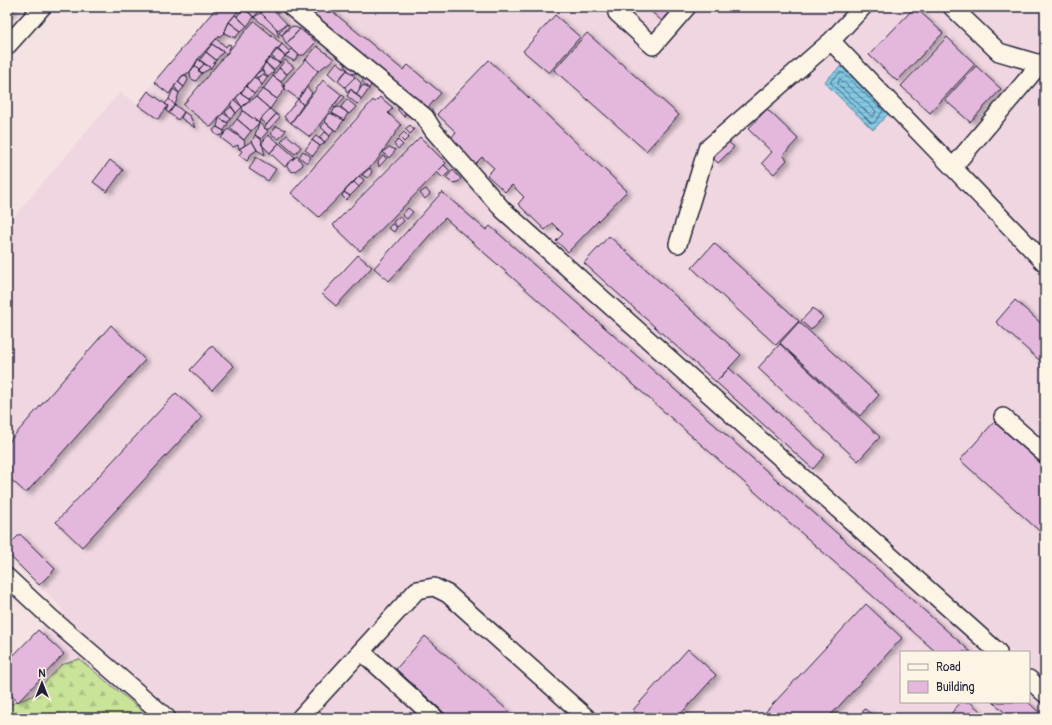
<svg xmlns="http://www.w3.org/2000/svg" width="1052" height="725" font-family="Pangolin,sans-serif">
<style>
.built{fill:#f0d6e1;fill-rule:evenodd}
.forest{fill:url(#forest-firs);stroke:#76826a}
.water{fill:url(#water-rules);stroke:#5c86a0}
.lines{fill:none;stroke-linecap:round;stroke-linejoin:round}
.shore{stroke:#49657f;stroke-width:1}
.building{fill:#e4b8dd;stroke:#22223b;filter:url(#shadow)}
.minor-casing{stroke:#22223b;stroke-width:20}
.minor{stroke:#fcf5e5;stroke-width:17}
</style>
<defs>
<pattern id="forest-firs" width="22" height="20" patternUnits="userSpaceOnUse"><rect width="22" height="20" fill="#c9e399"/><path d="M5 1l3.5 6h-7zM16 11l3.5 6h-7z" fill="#acc285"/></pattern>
<pattern id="water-rules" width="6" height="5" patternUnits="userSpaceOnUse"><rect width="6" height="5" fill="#83c9e4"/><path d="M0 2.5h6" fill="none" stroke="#71acc4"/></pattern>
<filter id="shadow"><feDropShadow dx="4.5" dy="2.5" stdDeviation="2" flood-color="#0004"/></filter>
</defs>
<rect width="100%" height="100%" fill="#f5e3e3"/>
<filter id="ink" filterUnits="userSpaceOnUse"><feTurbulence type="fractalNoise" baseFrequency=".025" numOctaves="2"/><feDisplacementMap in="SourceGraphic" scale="8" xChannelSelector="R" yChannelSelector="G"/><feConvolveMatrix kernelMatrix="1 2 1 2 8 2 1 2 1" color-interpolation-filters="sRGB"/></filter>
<g filter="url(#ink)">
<path class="built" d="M215,7H1045V718H7V662L38,630L63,609L7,553V225L120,92L137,104ZM901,652H1029V702H901Z"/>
<path class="forest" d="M79,659L151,718H9V705L32,696L61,665Z"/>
<path class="water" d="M841,66L890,112L873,130L824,82Z"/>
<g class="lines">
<path class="shore" d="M840,73H843L883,111L874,123H871L831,83V81Z
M840,79L876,111L874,116H871L838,84Z"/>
</g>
<path class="building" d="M7,7H16L7,17Z
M217,7H241L229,22L224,33L216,39L198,59L190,72L182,76L169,94L154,82Z
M243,7H254L259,11L254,17Z
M254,7H264L265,8L261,13Z
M266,7H271L287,24L278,30L261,13Z
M300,7H327L403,70L408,65L441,93L425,111Z
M646,7H674L662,21Z
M915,7L943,33L897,81L869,55Z
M244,9L254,17L247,26L237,16Z
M261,13L276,28L279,38L254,17Z
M235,15L247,26L241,31L229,22Z
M555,15L580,37L549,73L523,51Z
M254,21L282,44L211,127L183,105Z
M229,22L241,31L235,38L224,33Z
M312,23L317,33L311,38L304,32Z
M287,24L289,26L282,35L279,33Z
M292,26L300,29L286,44L282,35Z
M300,29L316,42L304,55H299L286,44Z
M587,33L679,115L646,151L554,70Z
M947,37L975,64L930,113L901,86Z
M216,39L226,47L228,44L231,45L227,54L212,44Z
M212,44L223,52L216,60L206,52Z
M282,44L290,52L285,56L278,49Z
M317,46L334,59L318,71L306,59Z
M276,49L285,56L280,63L271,56Z
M292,49L299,55L294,61L285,56Z
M206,52L216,60L211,68L200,60Z
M269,58L280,63L274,70L265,62Z
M198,59L204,64L199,69L195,66Z
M306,59L318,71L298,99L285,89L284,84Z
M349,59L359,65L356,73L351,74L345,66Z
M285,60L294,67L287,74L279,68Z
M489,60L627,191L568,252L556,241L563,234L552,223L545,230L518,204L524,197L512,185L505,192L487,175L494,168L482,157L475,164L449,140L456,132L437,114Z
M265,62L274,72L268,77L262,70Z
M337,62L347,70L337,81L328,73Z
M204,64L211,68L202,73L198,71Z
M195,66L202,73L196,81L191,79L190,72Z
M976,66L1001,89L970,122L945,100Z
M279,68L287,74L281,82L273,76Z
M262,70L264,73L257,78L255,75Z
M347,70L355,77L345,87L338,81Z
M367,73L372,83L369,89L362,81Z
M263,74L268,77L262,85L257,78Z
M186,75L188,80L184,87L178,82L182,76Z
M273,76L281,82L285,89L277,99L263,89Z
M254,77L262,85L254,94L246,86Z
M355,77L361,83L358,93H354L351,89L347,93L345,87Z
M323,80L342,95L310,137L291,123Z
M178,82L184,87L179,93L174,86Z
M363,85L369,89L362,99L356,95Z
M246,86L254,94L250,99L241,93Z
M307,87L312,93L303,105L298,99Z
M173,89L179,93L175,105L169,99Z
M263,89L277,99L270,109L256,97Z
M351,89L362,99L357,104L347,96Z
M148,91L168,106L158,119L138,105Z
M241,93L250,99L242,107L236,98Z
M342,95L345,97L335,108L333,106Z
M256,97L270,109L260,119L259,123L243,111L242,107Z
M380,97L393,108L388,113L401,125L375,163L359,176L319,217L291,193L373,100L375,102Z
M169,99L175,105L169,113L166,111L168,106L165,104Z
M298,99L303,105L291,123L284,117Z
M347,99L356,107L349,114L341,107Z
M398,99L407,107L404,117L398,110Z
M234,100L242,107L236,113L230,104Z
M175,105L184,112L178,120L169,113Z
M231,107L236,113L230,118L225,112Z
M339,107L348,113L344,120L332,113L335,108Z
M270,109L276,114L266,125L260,119Z
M767,109L798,139L783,155L787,160L774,174L762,163L772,152L748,129Z
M243,111L259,123L251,131L237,119Z
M184,112L190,116L195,128L181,118Z
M223,113L230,118L228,123L219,118Z
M330,113L344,120L336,131L324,121Z
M276,114L280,117L269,129H266L264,128Z
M219,118L228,123L224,131L217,127Z
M237,119L251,131L244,140L230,128Z
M325,122L334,130L330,136L321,127Z
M259,123L268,131L261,139L255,135Z
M410,125L414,130L410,134L405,129Z
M276,126L286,130L279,139L271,134Z
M217,127L224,131V134L219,136L215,134L213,130Z
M228,129L244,140L245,145L239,149L238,145L233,147L221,138Z
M325,132L330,136L325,142L319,137Z
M404,132L409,137L404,142L399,137Z
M255,135L261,139L265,155L257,150L252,141Z
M268,135L279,143L270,153L261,144Z
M287,135L301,147L295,154L281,142Z
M316,136L325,143L320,146L312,140Z
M420,137L446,163L360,251L333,225Z
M725,139L734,147L718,163L710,155Z
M312,140L320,146L313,156L305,150Z
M398,140L403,145L398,149L394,144Z
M252,141L257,150L251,154L247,161L239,155L242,151L239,149Z
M279,143L295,157L285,167L270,153Z
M389,147L396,150L389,158L383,152Z
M303,151L311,157L307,163L299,157Z
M297,156L303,165L295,171L292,172L286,165Z
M383,156L387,158L379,167L378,162Z
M256,157L276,169L268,181L249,169Z
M110,160L123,170L107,192L93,182Z
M444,165L450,171L443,178L437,172Z
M370,168L372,172L368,178L362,175Z
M453,170L461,179L458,182L452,183L446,178Z
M359,176L364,180L359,187L354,182Z
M354,182L359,187L350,196L344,192Z
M426,189L430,194L425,199L420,193Z
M344,192L350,196L346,200L342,196Z
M442,192L486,230L490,226L971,652H936L445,218L389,281L374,268Z
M408,208L413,212L407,219L402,215Z
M400,216L404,221L397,227L393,222Z
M392,224L397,227L394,232L388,228Z
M609,236L741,355L716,382L584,263Z
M714,243L799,321L776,345L692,268Z
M358,255L372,267L336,306L322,294Z
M1015,300L1045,327V365L996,322Z
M813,308L823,317L811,330L801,321Z
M799,322L879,395L860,416L780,343Z
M111,325L145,360L26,493L7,476V444Z
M780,344L880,437L858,461L758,368Z
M212,346L234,366L212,390L190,370Z
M729,368L825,455L813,469L716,382Z
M176,393L202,417L82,547L56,522Z
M994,422L1045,467V536L960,460Z
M20,534L55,569L39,585L7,553V547Z
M866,604L902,638L828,718H760Z
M38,630L64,654L18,702L7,691V662Z
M425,636L516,718H450L396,669Z
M688,649L716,675L677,718H641L633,710Z
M961,702H970L988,718H947Z
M993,702H1028L1045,718H1011Z
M865,709L876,718H857Z"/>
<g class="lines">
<g class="minor-casing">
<path id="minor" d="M291,7L425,117L433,130L503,210L998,652
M616,7L617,13L653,46L687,7
M952,7L999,52L1040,64L1045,68
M831,41L1045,263
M7,46L42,7
M953,167L1040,64L1045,61
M678,244L707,149L831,41L863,7
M1003,417L1045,454
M7,577L52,619L167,718
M361,651L435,718
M1029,679L1045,694
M300,718L417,590L434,587L448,594L587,718"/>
</g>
<use href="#minor" class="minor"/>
</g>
</g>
<rect width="1052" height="725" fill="none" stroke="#fcf5e5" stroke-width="24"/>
<rect x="12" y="12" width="1028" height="701" fill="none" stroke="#22223b" stroke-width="1.5" filter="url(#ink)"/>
<rect x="900" y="651" width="130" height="52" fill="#fcf5e5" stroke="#a5a1a1"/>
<rect x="908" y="664" width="20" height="6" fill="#fcf5e5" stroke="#a5a1a1"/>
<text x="936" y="671" font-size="12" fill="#22223b">Road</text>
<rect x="908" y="681" width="20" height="12" fill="#e4b8dd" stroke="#a5a1a1"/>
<text x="936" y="691" font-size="12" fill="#22223b">Building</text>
<g transform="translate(42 683)" stroke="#fcf5e5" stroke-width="3" paint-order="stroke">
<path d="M0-3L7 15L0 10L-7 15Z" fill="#22223b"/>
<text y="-6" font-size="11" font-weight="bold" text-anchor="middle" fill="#22223b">N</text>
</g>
</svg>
